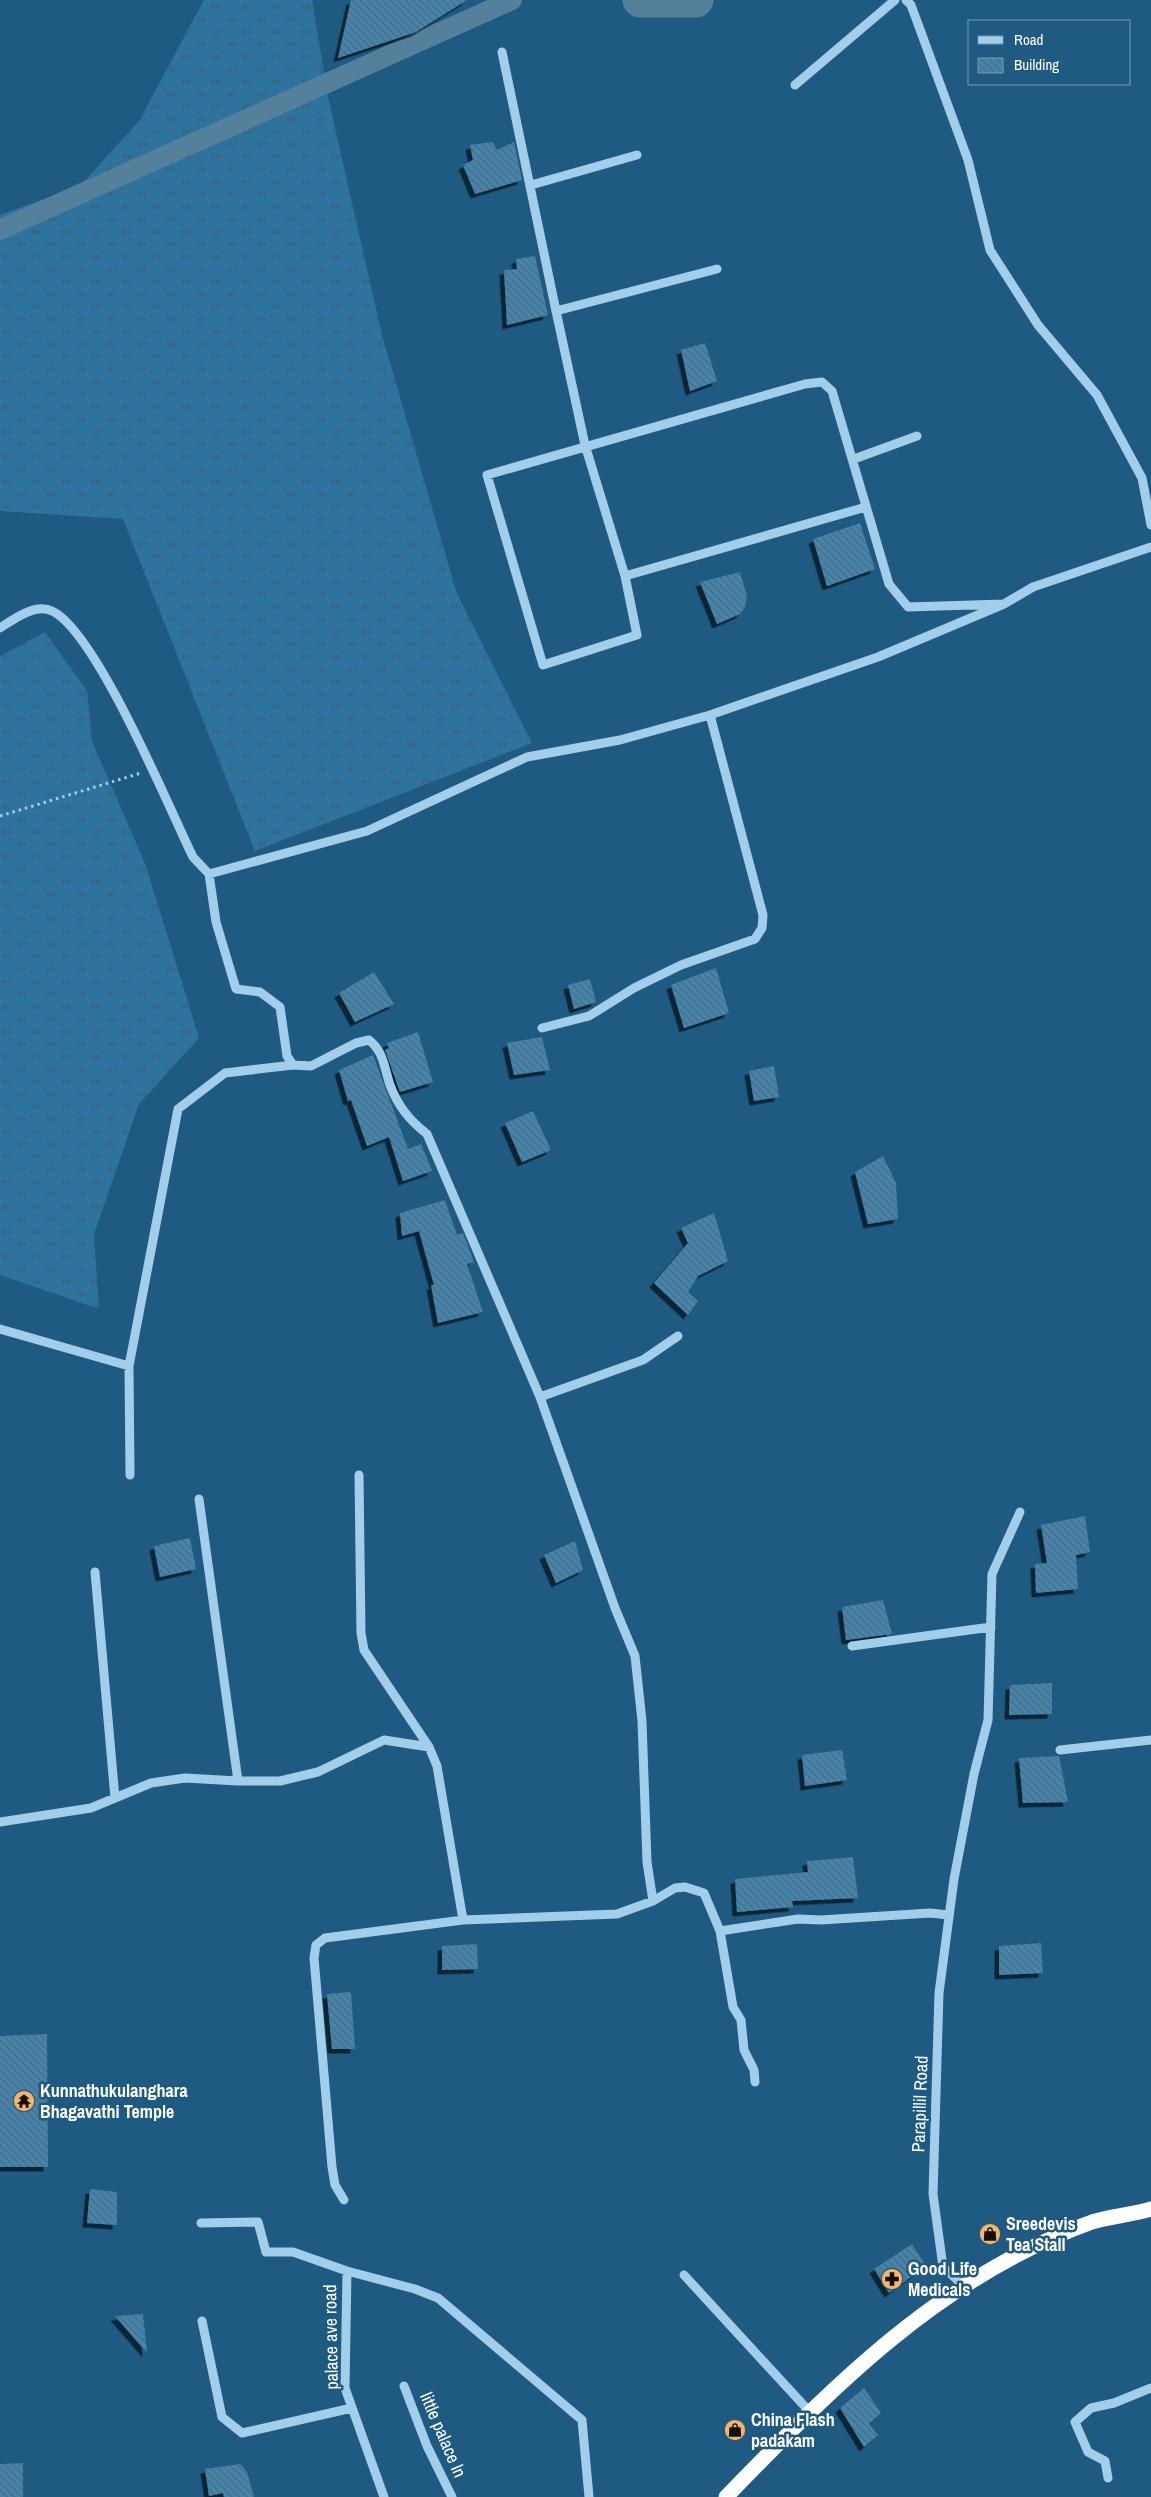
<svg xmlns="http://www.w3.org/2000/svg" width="1151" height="2497" font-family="'Archivo Narrow',sans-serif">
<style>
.grass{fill:url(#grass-tufts)}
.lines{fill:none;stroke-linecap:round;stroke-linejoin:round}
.canal{stroke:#55809c;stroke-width:20}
.river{stroke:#55809c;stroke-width:35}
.building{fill:url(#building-back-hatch);filter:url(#shadow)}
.path{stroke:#a3cee9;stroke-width:3;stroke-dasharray:2.5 4;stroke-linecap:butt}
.minor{stroke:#a3cee9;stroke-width:9}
.highway{stroke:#fff;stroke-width:15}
.labels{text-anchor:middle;stroke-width:5;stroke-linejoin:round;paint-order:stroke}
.poi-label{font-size:18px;font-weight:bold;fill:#fff;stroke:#1e5a81;text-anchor:start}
.street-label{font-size:18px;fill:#fff;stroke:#1e5a81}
</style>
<defs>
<pattern id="grass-tufts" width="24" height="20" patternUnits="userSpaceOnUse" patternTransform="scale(1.25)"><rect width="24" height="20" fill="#2d739e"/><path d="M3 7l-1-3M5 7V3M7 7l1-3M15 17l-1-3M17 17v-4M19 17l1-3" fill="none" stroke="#405c6d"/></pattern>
<pattern id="building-back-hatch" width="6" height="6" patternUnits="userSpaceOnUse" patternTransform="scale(1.25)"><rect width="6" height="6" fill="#4684ab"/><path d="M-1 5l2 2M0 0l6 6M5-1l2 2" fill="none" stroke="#496b80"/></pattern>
<filter id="shadow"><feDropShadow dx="-4.5" dy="4.5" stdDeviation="0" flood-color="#0009"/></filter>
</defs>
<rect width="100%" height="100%" fill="#1e5a81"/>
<path class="grass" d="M204,0H312L328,97L382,335L457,594L532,743L255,851L123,519L0,511V215L80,186L139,121Z
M45,632L87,691L92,741L146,866L199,1038L139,1104L94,1234L99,1309L0,1275V656Z"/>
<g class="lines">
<path class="canal" d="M0,230L512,0"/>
<path class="river" d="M640,0H696"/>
</g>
<path class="building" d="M351,0H467L416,32L338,58Z
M492,142L497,150L514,142L522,180L475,194L463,165L473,160L470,145Z
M535,256L548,315L507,325L504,270L517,269L516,259Z
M705,343L717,381L690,391L681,350Z
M860,523L875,569L827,586L813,539Z
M740,572L747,596L745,607L740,614L717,624L700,582Z
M716,968L729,1013L684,1028L671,985Z
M374,972L394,1004L355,1022L339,993Z
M590,979L596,1002L574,1009L568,985Z
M418,1032L433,1082L400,1092L385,1050L389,1048L387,1043Z
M542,1037L550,1070L514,1075L507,1043Z
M373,1055L408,1149L421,1144L432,1171L403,1181L389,1137L367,1146L351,1100L348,1101L339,1070Z
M774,1066L779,1097L754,1101L749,1071Z
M533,1111L551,1150L522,1162L505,1123Z
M883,1156L896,1183L898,1219L868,1224L855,1172Z
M445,1200L457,1235L463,1233L474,1262L467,1264L483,1312L438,1323L431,1285H434L419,1231L402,1236L400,1213Z
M714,1213L728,1261L698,1276L688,1292L698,1301L688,1315L654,1283L688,1243L681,1228Z
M1085,1516L1090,1552L1076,1555L1078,1589L1036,1593L1035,1564L1047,1563L1041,1525Z
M190,1538L196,1569L160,1577L154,1546Z
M575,1541L583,1570L556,1583L544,1555Z
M883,1600L892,1634L846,1640L842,1607Z
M1052,1683V1714L1009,1715L1010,1685Z
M842,1750L847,1780L805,1786L802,1755Z
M1059,1756L1068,1802L1023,1803L1019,1758Z
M853,1857L858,1898L792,1901L793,1907L737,1912L735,1879L808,1872L807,1861Z
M1041,1943L1043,1973L999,1975V1946Z
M477,1944L478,1969L442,1970V1946Z
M351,1992L355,2049H332L327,1994Z
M47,2034L48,2167H0V2036Z
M90,2189L117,2192V2225L87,2223Z
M912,2244L926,2266L889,2293L874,2269Z
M143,2314L147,2353L115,2316Z
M864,2388L881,2413L869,2424L878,2435L864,2447L840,2408Z
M23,2463V2497H0V2464Z
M240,2464L247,2472L254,2497H224L223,2493L209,2496L205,2469Z"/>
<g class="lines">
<path class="path" d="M0,816L141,773"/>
<path class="minor" d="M906,0L911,5L968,160L990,250L1038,325L1097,395L1142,478L1151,525
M502,52L556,311
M795,85L895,0
M531,185L637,155
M854,459L917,436
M866,507L625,576L637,635L543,665L487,475L805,384L822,382L832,391L889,584L908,607L1004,604
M625,576L585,445L556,311L717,269
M0,628C14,619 35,603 52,611C96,631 169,808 193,857L209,874L216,922L236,989L260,992L280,1007L287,1056L293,1065
M209,874L367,831L527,757L620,740L710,715L878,657L1004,604L1033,587L1151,547
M542,1028L589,1016L634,988L681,965L755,939L762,928L763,915L710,715
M0,1329L129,1366
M540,1397L643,1360L678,1336
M130,1475L129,1366L178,1109L225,1073L293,1065L311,1066L356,1043L369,1040C384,1052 384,1067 390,1085C398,1106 409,1120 427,1134L540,1397L615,1608L635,1656L642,1721L647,1862L653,1901
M359,1475L361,1633L364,1650L429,1747L437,1766L463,1920L617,1914L653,1901L675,1888L685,1887L704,1893L720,1931L733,2007L741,2020L744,2050L754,2070L755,2082
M95,1572L115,1798
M852,1646L991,1627
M1060,1750L1151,1740
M238,1781H280L318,1772L384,1740L429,1747
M0,1822L91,1808L151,1783L185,1778L238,1781L199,1499
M720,1931L798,1919L821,1920L930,1913L949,1915
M344,2200L335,2185L332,2167L314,1958L316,1945L325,1938L463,1920
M201,2223L258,2222L266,2252H293L347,2271
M684,2275L809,2411
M963,2285L943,2267L933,2194L939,1993L954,1879L974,1774L988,1720L992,1574L1020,1512
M202,2321L222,2417L242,2433L352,2408
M404,2386L427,2446L452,2497
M1108,2478L1105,2461L1088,2452L1075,2422L1091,2408L1114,2403L1151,2388
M384,2497L345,2388L347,2271L415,2289L438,2298L582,2420L589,2497"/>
<path class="highway" d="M726,2497C835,2385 941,2276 1092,2222C1111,2216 1132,2215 1151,2209"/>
</g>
<defs>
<g id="temple-disc" transform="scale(1.125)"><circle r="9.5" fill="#f8b462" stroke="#1e5a81"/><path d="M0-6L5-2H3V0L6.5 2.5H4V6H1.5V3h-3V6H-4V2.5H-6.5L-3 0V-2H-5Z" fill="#111"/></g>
<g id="shop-disc" transform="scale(1.125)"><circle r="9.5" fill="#f8b462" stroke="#1e5a81"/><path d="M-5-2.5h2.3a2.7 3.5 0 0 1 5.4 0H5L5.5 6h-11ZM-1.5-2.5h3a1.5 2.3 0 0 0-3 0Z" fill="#111"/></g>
<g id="pharmacy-disc" transform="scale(1.125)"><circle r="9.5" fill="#f8b462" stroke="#1e5a81"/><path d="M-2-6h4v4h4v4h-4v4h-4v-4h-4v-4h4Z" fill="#111"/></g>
</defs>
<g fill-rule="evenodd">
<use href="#temple-disc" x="24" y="2101"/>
<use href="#shop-disc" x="990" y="2234"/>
<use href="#pharmacy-disc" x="892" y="2279"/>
<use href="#shop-disc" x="735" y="2430"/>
</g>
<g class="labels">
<g class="poi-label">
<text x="40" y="2097">Kunnathukulanghara<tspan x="40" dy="21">Bhagavathi Temple</tspan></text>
<text x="1006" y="2230">Sreedevis<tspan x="1006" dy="21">Tea Stall</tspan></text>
<text x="908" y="2275">Good Life<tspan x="908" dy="21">Medicals</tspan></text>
<text x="751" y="2426">China Flash<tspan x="751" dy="21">padakam</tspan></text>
</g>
<g class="street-label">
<text transform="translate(920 2104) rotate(-88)" y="6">Parapillil Road</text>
<text transform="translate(331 2337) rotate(-91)" y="6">palace ave road</text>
<text transform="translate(443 2435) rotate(67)" y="6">little palace ln</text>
</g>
</g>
<rect x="968" y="20" width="162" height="65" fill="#1e5a81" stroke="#789cb3"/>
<rect x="978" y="36" width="25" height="8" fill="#a3cee9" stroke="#789cb3"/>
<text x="1014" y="45" font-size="15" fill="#ffffff">Road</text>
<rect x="978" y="58" width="25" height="15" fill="url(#building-back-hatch)" stroke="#789cb3"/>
<text x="1014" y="70" font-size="15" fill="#ffffff">Building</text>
</svg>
